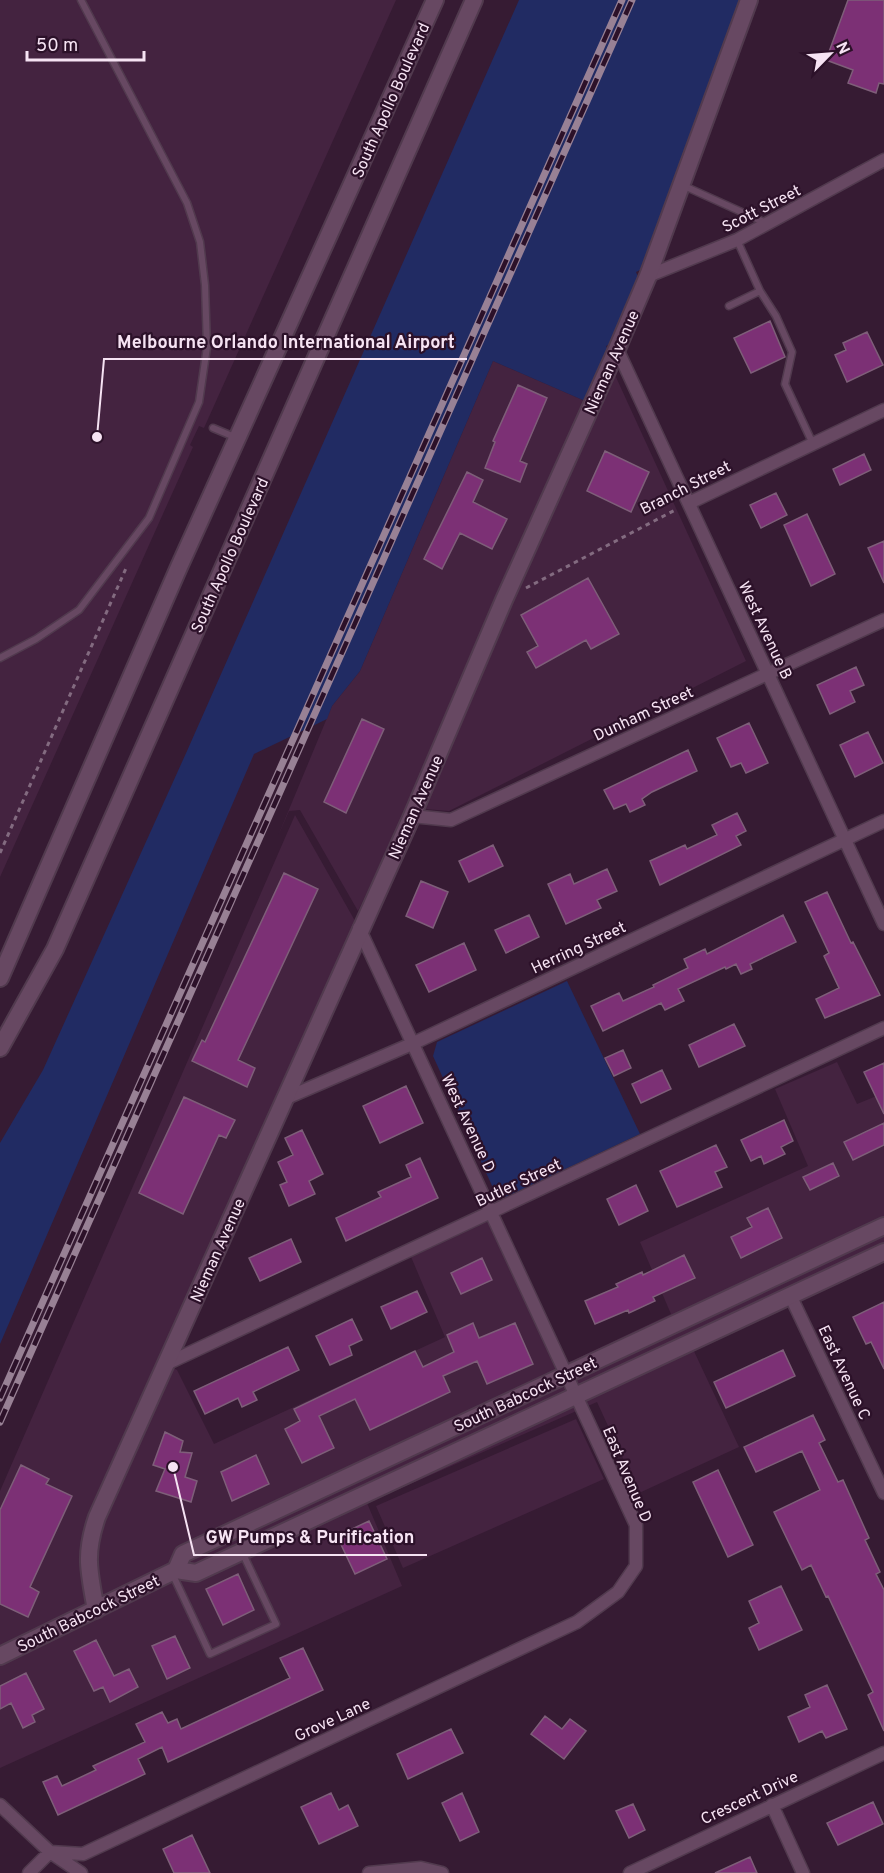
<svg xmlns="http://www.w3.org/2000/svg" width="884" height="1873" font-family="Overpass,sans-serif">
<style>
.built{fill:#442340}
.green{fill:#212b63}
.building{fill:#7c3075;stroke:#7e5e79;stroke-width:1.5}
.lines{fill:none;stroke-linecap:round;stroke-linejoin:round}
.lane-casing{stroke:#513a4e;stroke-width:9}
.street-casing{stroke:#513a4e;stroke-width:15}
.secondary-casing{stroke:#513a4e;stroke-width:20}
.path{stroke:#836b80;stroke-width:3;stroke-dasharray:4.5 4.5;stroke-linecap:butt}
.lane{stroke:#674862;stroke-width:6}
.street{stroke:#674862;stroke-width:12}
.secondary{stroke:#674862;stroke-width:16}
.rail-casing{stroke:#988195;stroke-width:7}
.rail{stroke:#2c1129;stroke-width:4.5;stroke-dasharray:14;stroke-linecap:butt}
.labels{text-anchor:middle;stroke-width:4.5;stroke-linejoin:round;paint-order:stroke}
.street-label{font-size:16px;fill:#f6e3f3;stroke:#2c1129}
.leader{fill:none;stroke:#f6e3f3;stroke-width:2}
.callout-dot{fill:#f6e3f3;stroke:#2c1129;stroke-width:2}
.callout-label{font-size:18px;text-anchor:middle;font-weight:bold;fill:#f6e3f3;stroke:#2c1129;stroke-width:4.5;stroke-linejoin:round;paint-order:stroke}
</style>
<rect width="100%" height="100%" fill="#361b33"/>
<path class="built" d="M0,0H396L204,428L199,426L190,445L193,447L0,877Z
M493,361L585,401L496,597L404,814L358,911L300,810L289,811L278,836L332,706L360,671Z
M615,375L746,661L449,811L425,809L513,602Z
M295,815L359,928L166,1364L177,1370L214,1444L445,1337L409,1252L492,1213L561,1366L671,1314L640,1242L808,1166L775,1089L837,1062L857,1104L884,1093V1261L692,1347L739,1447L639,1493L597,1402L367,1503L402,1586L0,1768V1491Z
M576,1419L604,1479L403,1568L376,1506Z"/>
<path class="green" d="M519,0H740L640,270L636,272L638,277L610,344L606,346L608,350L585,401L493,361L360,671L332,706L327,719L254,754L0,1344V1143L43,1070L187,751Z
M567,981L640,1134L506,1197L494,1190L433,1056L437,1042Z"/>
<path class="building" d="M848,0H884V84L879,83L876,93L848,83L853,70L826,60Z
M770,321L785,357L751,373L734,338Z
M867,332L883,365L847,382L835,355L846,350L843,343Z
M518,385L547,398L520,461L527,464L520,482L485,468L495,442L493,441Z
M605,451L649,472L631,512L587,491Z
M864,454L871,470L840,485L833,469Z
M467,472L483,480L473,502L507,519L492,549L460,533L442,569L424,559Z
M776,493L787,515L761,528L750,505Z
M807,514L835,574L811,586L784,525Z
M884,541V583L868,548Z
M588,578L619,634L591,649L586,640L536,668L527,652L538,646L521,615Z
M856,667L864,685L850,691L855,702L830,714L817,685Z
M362,719L384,729L346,813L324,802Z
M749,723L768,763L746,773L741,763L731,767L717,738Z
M868,732L883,763L855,777L840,745Z
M688,750L697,771L652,792L642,799L645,805L630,812L626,804L614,809L604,790Z
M737,813L746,831L736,836L741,845L660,885L650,861L685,845L687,849L717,835L712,825Z
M493,845L503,866L469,882L459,861Z
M607,869L617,891L597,900L601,908L566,924L548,884L570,874L574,884Z
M284,873L318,889L238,1060L255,1068L247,1087L192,1061L202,1040L205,1042Z
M421,881L448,892L433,928L406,916Z
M827,892L851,943L853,942L880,995L825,1018L816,999L839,988L824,956L829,953L805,902Z
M529,915L539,937L506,953L495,930Z
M783,915L796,942L750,964L752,969L741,974L736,964L726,969L725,967L678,989L684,1001L665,1010L661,1003L603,1031L591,1006L619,993L623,1001L654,987L653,985L688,968L684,959L705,949L707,954Z
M464,943L476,970L429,992L416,965Z
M734,1024L745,1046L699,1067L689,1045Z
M623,1050L631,1068L614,1076L605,1058Z
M884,1063V1114L864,1072Z
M662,1070L671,1089L641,1103L632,1084Z
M406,1086L423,1123L380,1143L363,1106Z
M184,1097L235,1120L226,1138L219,1135L183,1214L139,1193Z
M784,1120L793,1141L781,1147L785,1154L764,1164L761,1156L751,1161L741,1140Z
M884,1123V1145L853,1160L844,1142Z
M302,1130L323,1174L309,1181L315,1194L289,1206L280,1185L287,1182L278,1162L293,1155L285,1138Z
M716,1145L727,1167L715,1172L722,1187L677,1207L660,1171Z
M420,1158L438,1198L346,1241L336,1218L381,1197L378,1192L411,1177L406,1165Z
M833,1163L839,1176L810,1190L803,1177Z
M636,1185L648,1211L619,1225L607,1199Z
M768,1208L782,1238L741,1258L731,1237L752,1227L747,1218Z
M291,1239L301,1262L260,1281L249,1258Z
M684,1255L695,1278L653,1297L655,1301L629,1313L628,1310L595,1324L585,1301L618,1287L616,1284L642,1272L643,1275Z
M482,1258L492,1280L461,1294L451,1273Z
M417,1291L427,1312L391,1329L381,1307Z
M884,1302V1369L871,1342L866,1344L853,1317Z
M352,1319L362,1340L349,1346L352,1355L330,1365L316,1336Z
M473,1323L479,1338L515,1323L533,1364L487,1384L477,1361L443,1376L450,1392L370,1430L355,1399L319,1416L334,1448L302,1463L285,1429L300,1421L294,1409L415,1351L423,1367L454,1352L447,1335Z
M288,1347L299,1370L253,1392L257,1400L242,1407L238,1398L205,1414L194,1391Z
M783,1350L795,1376L726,1408L714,1382Z
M813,1415L825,1440L819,1443L838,1482L843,1480L869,1538L865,1540L880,1572L876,1574L884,1590V1731L868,1695L873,1692L828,1596L826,1597L811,1565L802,1570L774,1512L820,1490L802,1451L756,1472L744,1447Z
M165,1432L183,1441L180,1452L192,1453L185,1477L197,1481L191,1502L156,1491L165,1469L153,1465Z
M256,1455L269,1484L232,1501L221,1472Z
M21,1465L49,1479L46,1484L72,1496L30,1587L39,1592L28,1617L0,1604V1510Z
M718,1470L753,1545L728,1557L693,1482Z
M369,1521L387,1559L355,1574L337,1536Z
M238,1574L254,1610L223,1625L206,1589Z
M781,1586L802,1630L759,1650L749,1628L759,1623L749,1601Z
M175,1636L190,1668L167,1679L152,1646Z
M96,1640L114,1676L129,1669L138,1687L110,1702L103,1687L94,1691L74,1651Z
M303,1648L323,1690L168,1762L162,1747L138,1759L145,1774L58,1815L43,1782L57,1776L62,1786L96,1770L93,1766L145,1742L136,1724L162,1712L168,1723L177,1719L181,1729L290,1678L280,1658Z
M26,1673L44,1709L32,1715L35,1722L23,1728L11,1703L0,1709V1686Z
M827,1685L847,1729L826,1738L822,1731L799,1742L788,1717L810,1707L805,1695Z
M545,1716L562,1729L570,1719L586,1731L564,1759L531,1734Z
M451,1729L463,1753L408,1779L397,1754Z
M331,1793L339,1810L348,1805L358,1826L319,1844L301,1807Z
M462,1793L479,1832L460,1841L442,1803Z
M873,1802L883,1824L838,1845L827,1823Z
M633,1804L645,1830L629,1838L616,1811Z
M192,1835L210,1873H174L163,1849Z
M750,1857L757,1873H715Z"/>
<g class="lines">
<g class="lane-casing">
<path id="lane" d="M682,185L766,223
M760,291L776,316L792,352L785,384L813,444
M729,306L760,291L737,240
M213,428L237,438
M0,658L36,639L79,610L149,518L199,402L207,347L205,285L200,242L187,203L81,0
M172,1573L210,1654L276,1624L242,1552"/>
</g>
<g class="street-casing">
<path id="street" d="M648,276L737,240L884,160
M617,349L884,924
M689,503L884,410
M412,816L451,820L884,620
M284,1099L414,1043L884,821
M791,1297L884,1493
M166,1364L884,1028
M0,1805L50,1852L81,1873
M772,1805L803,1873
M29,1873L50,1852L83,1854L577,1622L618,1592L636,1566V1525L359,928
M369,1873L421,1868L442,1873
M630,1873L884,1753"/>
</g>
<g class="secondary-casing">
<path id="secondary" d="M0,978L179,567L435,0
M0,1048L55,949L474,0
M176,1570L183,1554L884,1226
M96,1610C89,1571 84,1555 97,1517L412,816L504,600L617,349L648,276L749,0
M0,1656L176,1570L196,1573L884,1252"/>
</g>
<path class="path" d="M526,588L677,509
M0,853L127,566"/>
<use href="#lane" class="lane"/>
<use href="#street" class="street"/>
<use href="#secondary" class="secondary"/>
<g class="rail-casing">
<path id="rail" d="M0,1398L622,0
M0,1422L632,0"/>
</g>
<use href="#rail" class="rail"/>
</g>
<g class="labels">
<g class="street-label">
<text transform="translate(390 100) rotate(-66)" y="6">South Apollo Boulevard</text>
<text transform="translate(761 208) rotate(-27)" y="6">Scott Street</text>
<text transform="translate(611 362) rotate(-66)" y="6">Nieman Avenue</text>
<text transform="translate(685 487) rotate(-27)" y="6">Branch Street</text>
<text transform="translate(229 555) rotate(-66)" y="6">South Apollo Boulevard</text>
<text transform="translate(766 630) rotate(65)" y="6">West Avenue B</text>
<text transform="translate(643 713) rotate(-25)" y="6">Dunham Street</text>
<text transform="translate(415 807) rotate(-66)" y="6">Nieman Avenue</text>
<text transform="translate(578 947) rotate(-25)" y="6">Herring Street</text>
<text transform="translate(469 1123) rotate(65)" y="6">West Avenue D</text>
<text transform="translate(518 1182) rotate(-25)" y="6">Butler Street</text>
<text transform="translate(217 1250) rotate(-66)" y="6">Nieman Avenue</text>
<text transform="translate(845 1372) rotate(65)" y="6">East Avenue C</text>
<text transform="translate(525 1394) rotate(-25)" y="6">South Babcock Street</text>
<text transform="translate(628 1474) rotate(67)" y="6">East Avenue D</text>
<text transform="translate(88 1613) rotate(-26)" y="6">South Babcock Street</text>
<text transform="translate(332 1719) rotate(-25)" y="6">Grove Lane</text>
<text transform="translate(749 1797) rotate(-25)" y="6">Crescent Drive</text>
</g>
</g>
<path class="leader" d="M97 437L104 359H467M173 1467L194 1555H427"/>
<g class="callout-dot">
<circle cx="97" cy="437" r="6"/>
<circle cx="173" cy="1467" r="6"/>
</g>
<g class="callout-label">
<text x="286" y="348">Melbourne Orlando International Airport</text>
<text x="310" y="1543">GW Pumps &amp; Purification</text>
</g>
<g transform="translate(830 54) rotate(65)" stroke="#2c1129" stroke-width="4.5" paint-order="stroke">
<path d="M0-4.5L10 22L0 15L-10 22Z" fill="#f6e3f3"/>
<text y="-9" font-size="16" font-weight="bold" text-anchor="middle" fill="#f6e3f3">N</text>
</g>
<path d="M27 51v9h117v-9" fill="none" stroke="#f6e3f3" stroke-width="3"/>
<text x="36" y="51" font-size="18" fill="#f6e3f3" stroke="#2c1129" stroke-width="4.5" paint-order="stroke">50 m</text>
</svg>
